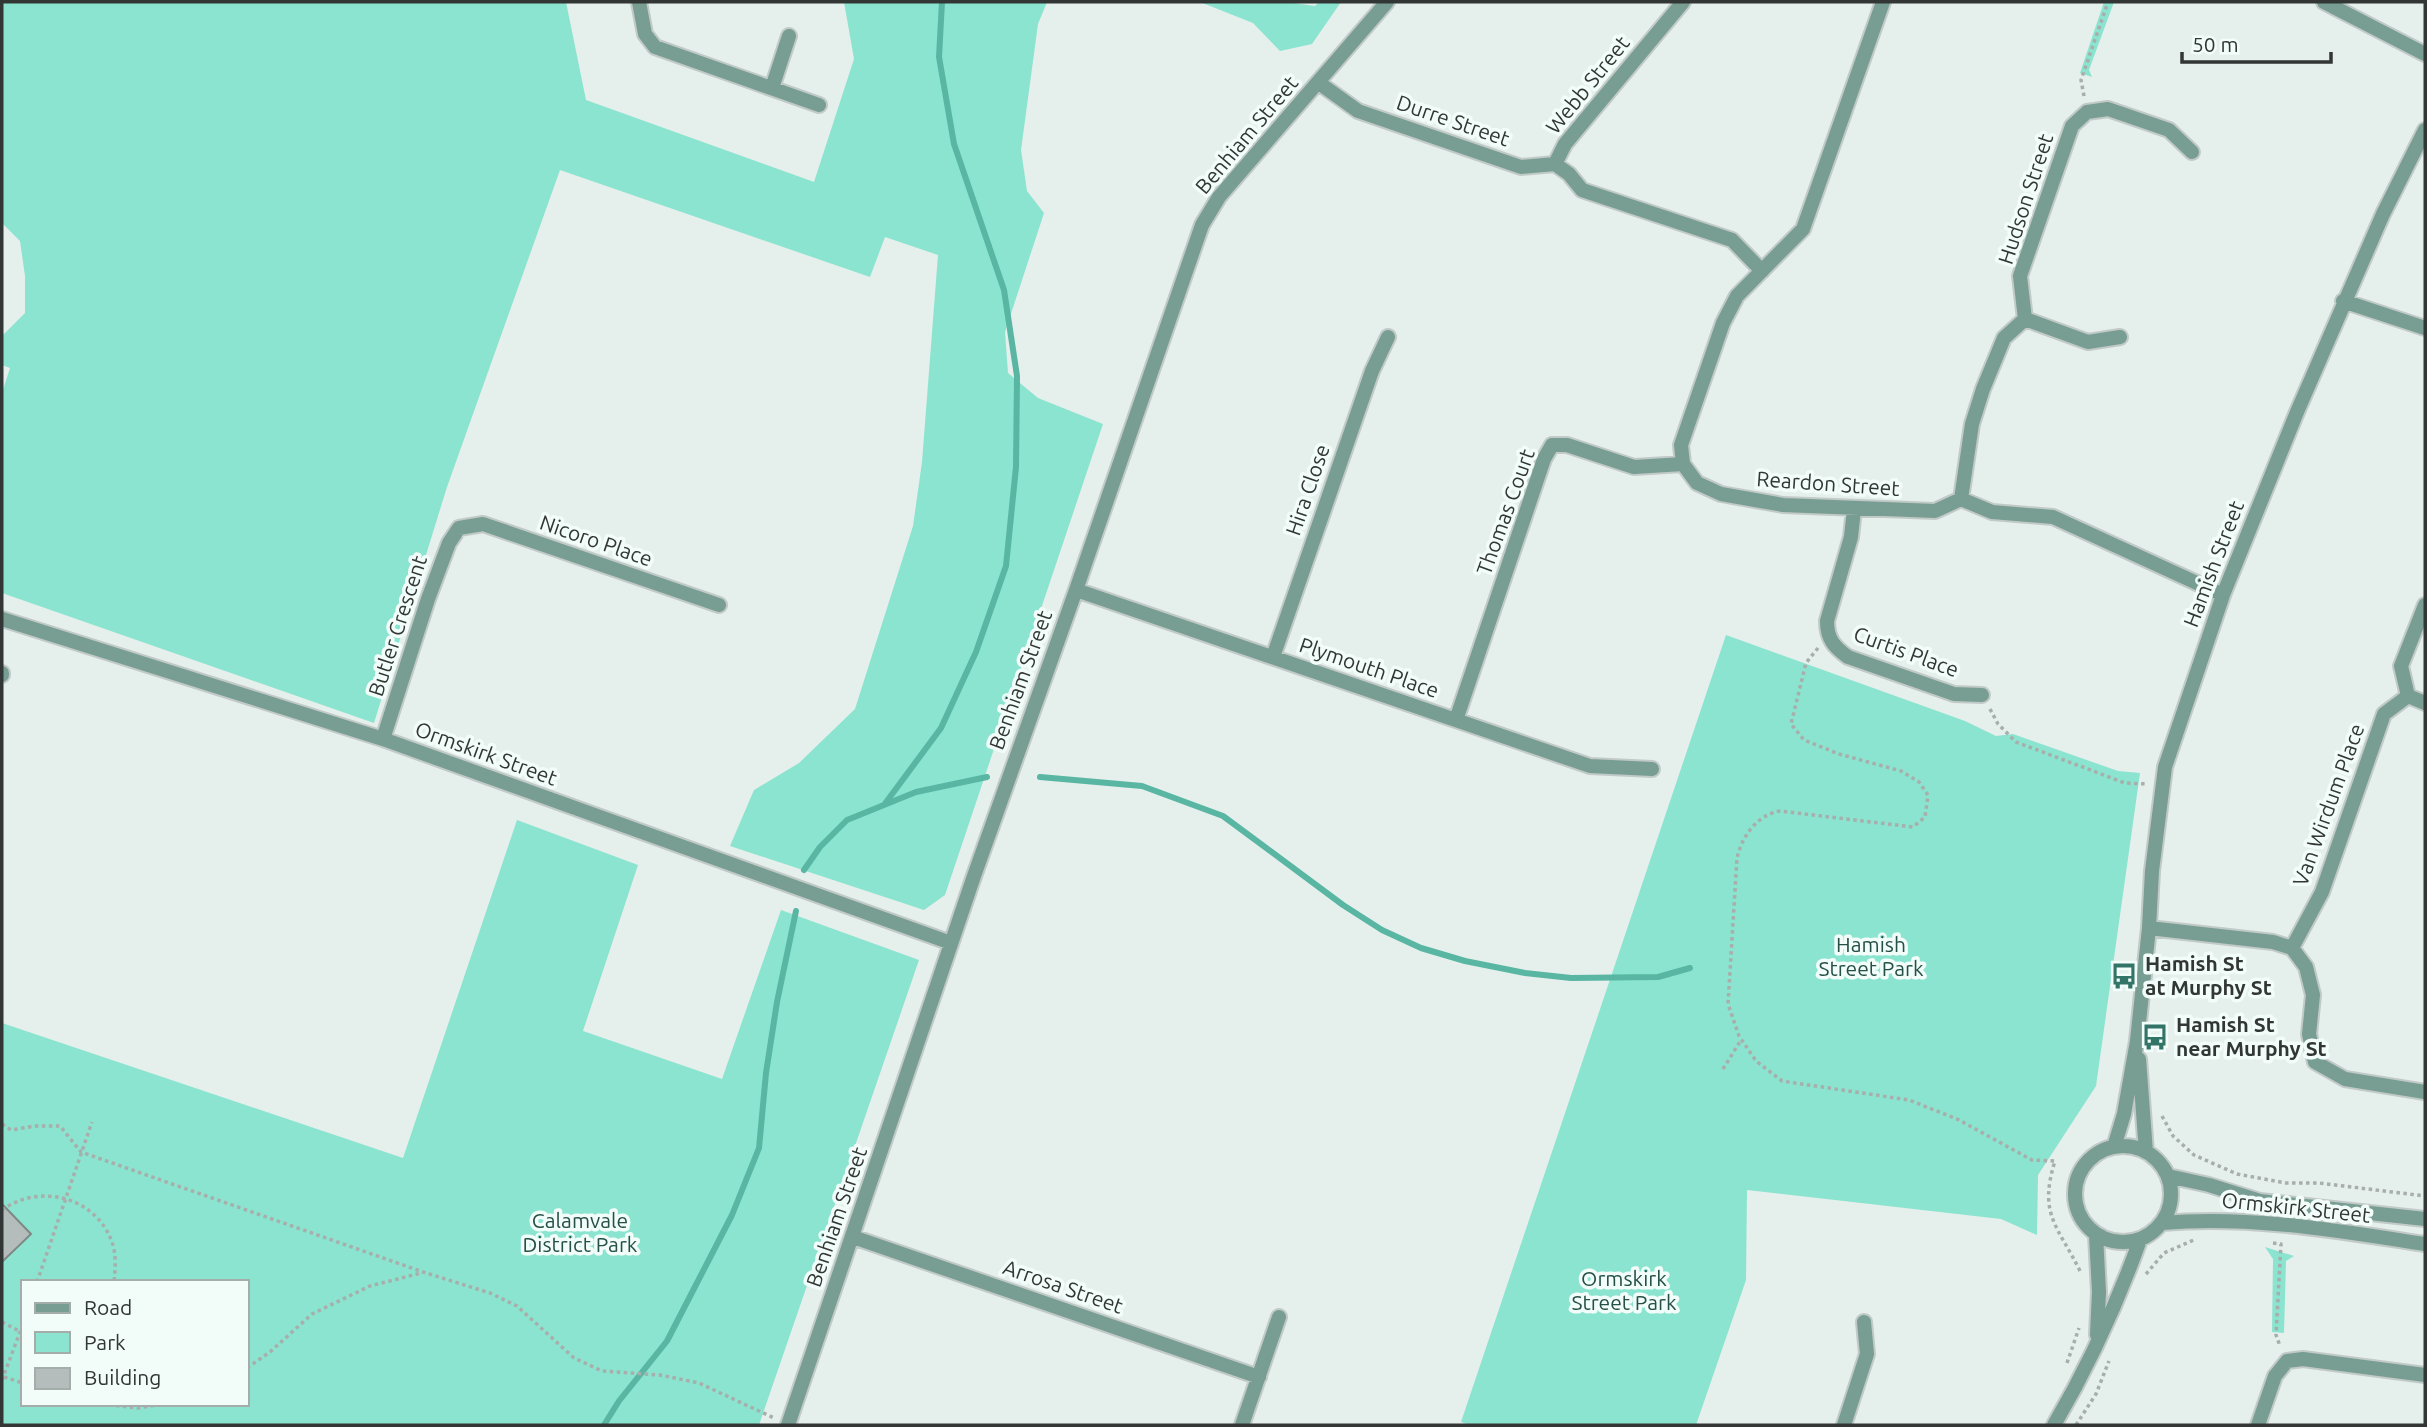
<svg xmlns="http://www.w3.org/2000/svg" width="2427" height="1427" font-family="Ubuntu,sans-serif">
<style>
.green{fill:#8be4cf;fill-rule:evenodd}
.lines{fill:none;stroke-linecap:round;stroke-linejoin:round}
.stream{stroke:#58b6a2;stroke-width:6}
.building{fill:#b4bdbb;stroke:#7e8885;stroke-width:2}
.street-casing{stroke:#c1cac7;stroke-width:18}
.path{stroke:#a7aeac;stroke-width:3.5;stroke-dasharray:3.5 3.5;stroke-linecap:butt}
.street{stroke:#789d93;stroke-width:14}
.labels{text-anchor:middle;stroke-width:7;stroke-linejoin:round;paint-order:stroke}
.street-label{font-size:21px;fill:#323635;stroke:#f2fdfa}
.park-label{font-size:21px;fill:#265047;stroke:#f2fdfa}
.poi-label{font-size:21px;font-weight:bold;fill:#323635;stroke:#f2fdfa;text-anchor:start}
</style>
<rect width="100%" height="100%" fill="#e5efec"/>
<path class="green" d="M2,2H566L586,100L814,182L854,59L844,2H1047L1038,24L1021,150L1027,191L1044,213L1005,332L1008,373L1038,398L1103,424L945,895L924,910L730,846L754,790L799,763L855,709L913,526L922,462L938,255L885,237L870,277L560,170L447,487L374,723L2,593V393L10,368L2,365V336L25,313V276L20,241L2,223Z
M1200,2H1286L1315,6L1319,2H1341L1312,44L1280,51L1253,23Z
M2104,2H2114L2089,70L2092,77L2080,73Z
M1726,635L1965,721L1996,736L2013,734L2118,771L2140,773L2096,1086L2038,1175L2037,1235L2001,1219L1747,1190L1746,1280L1696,1425H1470L1461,1422Z
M517,820L638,865L583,1031L722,1079L781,910L919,960L759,1425H2V1023L403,1158ZM23,1282H247V1404H23Z
M2265,1247L2294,1256L2286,1261L2284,1333L2272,1332L2273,1259Z"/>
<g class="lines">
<path class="stream" d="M1040,777L1142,786L1223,816L1343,905L1382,930L1421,948L1465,961L1525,973L1571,978L1658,977L1690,968
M884,805L941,728L976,652L1006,566L1016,467L1017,376L1004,290L954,144L939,57L942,2
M804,870L820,847L847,820L916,792L987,777
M604,1425L619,1401L667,1341L732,1215L759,1148L766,1073L777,1002L796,911"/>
</g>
<path class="building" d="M2,1204L31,1234L2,1262Z"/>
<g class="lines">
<g class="street-casing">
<path id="street" d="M639,2L645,34L655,47L819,105
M1883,2L1803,229L1737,296L1723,323L1681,445L1683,464L1697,483L1721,494L1783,505L1935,511L1961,499L1992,512L2053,517L2223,595
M2324,2L2425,54
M1319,83L1358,111L1521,167L1555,164L1569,174L1582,190L1732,240L1762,271
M772,88L789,36
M1555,164L1565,144L1683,2
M2343,301L2425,328
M2025,319L2088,342L2120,337
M1961,499L1972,424L1983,389L2004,338L2025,319L2020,276L2072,126L2087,112L2108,109L2169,130L2192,152
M1854,509L1851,537L1827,621C1827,639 1834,647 1848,657L1954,694L1982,695
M1076,590L1590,766L1652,769
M2,619L383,739L951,943
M1273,657L1372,371L1388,337
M2,675V673
M2408,696L2425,703
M1456,720L1544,459L1552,445H1567L1634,467L1683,464
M383,739L428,599L449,543L459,528L483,524L719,605
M2149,928L2273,942L2292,948L2306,967L2313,995L2309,1034L2315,1062L2345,1079L2425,1092
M2292,948L2322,892L2384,714L2408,696L2401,666L2425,605
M2139,1059L2146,1152
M2075 1194a48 48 0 1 1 96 0a48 48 0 1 1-96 0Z
M2114,1147L2124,1114L2137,1041L2149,928L2152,871L2165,767L2223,595L2297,412L2383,214L2425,130
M2168,1176L2209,1185L2260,1201L2425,1219
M2162,1223C2249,1215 2339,1231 2425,1244
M2096,1235L2099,1292L2097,1335
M853,1237L1259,1377
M788,1425L974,876L1076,590L1202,225L1219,197L1387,2
M1242,1425L1279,1317
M1844,1425L1867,1354L1864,1322
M2054,1425C2088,1367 2117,1304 2140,1240
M2258,1425L2275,1376L2287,1361L2303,1359L2425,1375"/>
</g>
<path class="path" d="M2084,96L2081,80L2108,2
M1818,648L1806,663L1791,724L1804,740L1839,754L1901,771L1919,782L1928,795L1925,817L1913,827L1780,811C1757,815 1742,836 1737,858L1728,1004L1739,1036L1756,1061L1782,1081L1909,1100L1957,1119L2032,1160L2055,1161C2038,1215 2058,1226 2080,1271
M1990,709L1998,724L2016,742L2125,783L2148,784
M1723,1069L1741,1040
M2162,1116L2173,1136L2194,1155L2237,1174L2286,1183H2319L2425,1196
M2,1124L11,1130L35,1126H60L81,1152L423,1272L490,1293L517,1306L574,1358L602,1371L660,1375L699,1383L774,1418
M2,1210C42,1181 102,1199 114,1249C116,1260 115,1271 114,1282
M2273,1243L2281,1244L2276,1335L2280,1346
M2146,1274L2164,1253L2196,1239
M37,1282L92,1122
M2,1322L23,1333
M2067,1363L2079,1328
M247,1368L270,1352L312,1314L370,1286L421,1273
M4,1377L23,1383
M2,1380L23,1324
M102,1404L138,1408L164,1404
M2076,1425L2096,1394L2109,1361"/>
<use href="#street" class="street"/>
</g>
<defs>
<g id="bus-bare" transform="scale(2.1)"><path d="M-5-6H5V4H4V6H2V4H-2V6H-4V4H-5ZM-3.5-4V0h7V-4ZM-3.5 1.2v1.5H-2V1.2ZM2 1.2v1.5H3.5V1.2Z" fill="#327568" stroke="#f2fdfa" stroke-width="2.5" paint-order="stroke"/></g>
</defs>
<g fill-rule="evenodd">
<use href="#bus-bare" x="2124" y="976"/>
<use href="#bus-bare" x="2155" y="1037"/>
</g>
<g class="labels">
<g class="street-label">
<text transform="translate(1588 85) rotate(-51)" y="7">Webb Street</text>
<text transform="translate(1453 121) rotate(19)" y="7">Durre Street</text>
<text transform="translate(1247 135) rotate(-50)" y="7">Benhiam Street</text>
<text transform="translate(2026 199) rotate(-72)" y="7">Hudson Street</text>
<text transform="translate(1828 484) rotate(4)" y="7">Reardon Street</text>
<text transform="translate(1308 490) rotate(-71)" y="7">Hira Close</text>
<text transform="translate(1506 512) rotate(-70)" y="7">Thomas Court</text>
<text transform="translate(596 541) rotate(19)" y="7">Nicoro Place</text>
<text transform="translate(2214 564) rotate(-69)" y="7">Hamish Street</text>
<text transform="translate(398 626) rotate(-72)" y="7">Butler Crescent</text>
<text transform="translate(1906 652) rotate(20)" y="7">Curtis Place</text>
<text transform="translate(1369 668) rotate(19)" y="7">Plymouth Place</text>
<text transform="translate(1021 680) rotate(-70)" y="7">Benhiam Street</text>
<text transform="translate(486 754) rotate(20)" y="7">Ormskirk Street</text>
<text transform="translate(2329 805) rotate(-70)" y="7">Van Wirdum Place</text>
<text transform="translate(2296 1208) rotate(6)" y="7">Ormskirk Street</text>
<text transform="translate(837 1217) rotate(-71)" y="7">Benhiam Street</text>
<text transform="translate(1063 1287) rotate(19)" y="7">Arrosa Street</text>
</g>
<g class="park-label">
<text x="1871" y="952">Hamish<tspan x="1871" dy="24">Street Park</tspan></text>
<text x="580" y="1228">Calamvale<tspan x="580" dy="24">District Park</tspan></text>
<text x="1624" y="1286">Ormskirk<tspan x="1624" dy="24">Street Park</tspan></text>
</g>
<g class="poi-label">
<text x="2145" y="971">Hamish St<tspan x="2145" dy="24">at Murphy St</tspan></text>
<text x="2176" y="1032">Hamish St<tspan x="2176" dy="24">near Murphy St</tspan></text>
</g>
</g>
<rect width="2427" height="1427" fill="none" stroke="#323635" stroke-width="7"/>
<rect x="21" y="1280" width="228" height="126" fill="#f2fdfa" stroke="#a5adab" stroke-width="2"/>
<rect x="35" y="1303" width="35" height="10" fill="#789d93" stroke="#a5adab" stroke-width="2"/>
<text x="84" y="1315" font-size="21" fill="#323635">Road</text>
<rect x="35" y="1332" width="35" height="21" fill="#8be4cf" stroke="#a5adab" stroke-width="2"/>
<text x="84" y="1350" font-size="21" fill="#323635">Park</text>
<rect x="35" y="1368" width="35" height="21" fill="#b4bdbb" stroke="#a5adab" stroke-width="2"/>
<text x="84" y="1385" font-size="21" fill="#323635">Building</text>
<path d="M2182 52v10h149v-10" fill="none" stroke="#323635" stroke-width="3.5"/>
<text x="2192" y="52" font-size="21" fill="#323635" stroke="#f2fdfa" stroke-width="5" paint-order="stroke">50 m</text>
</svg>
